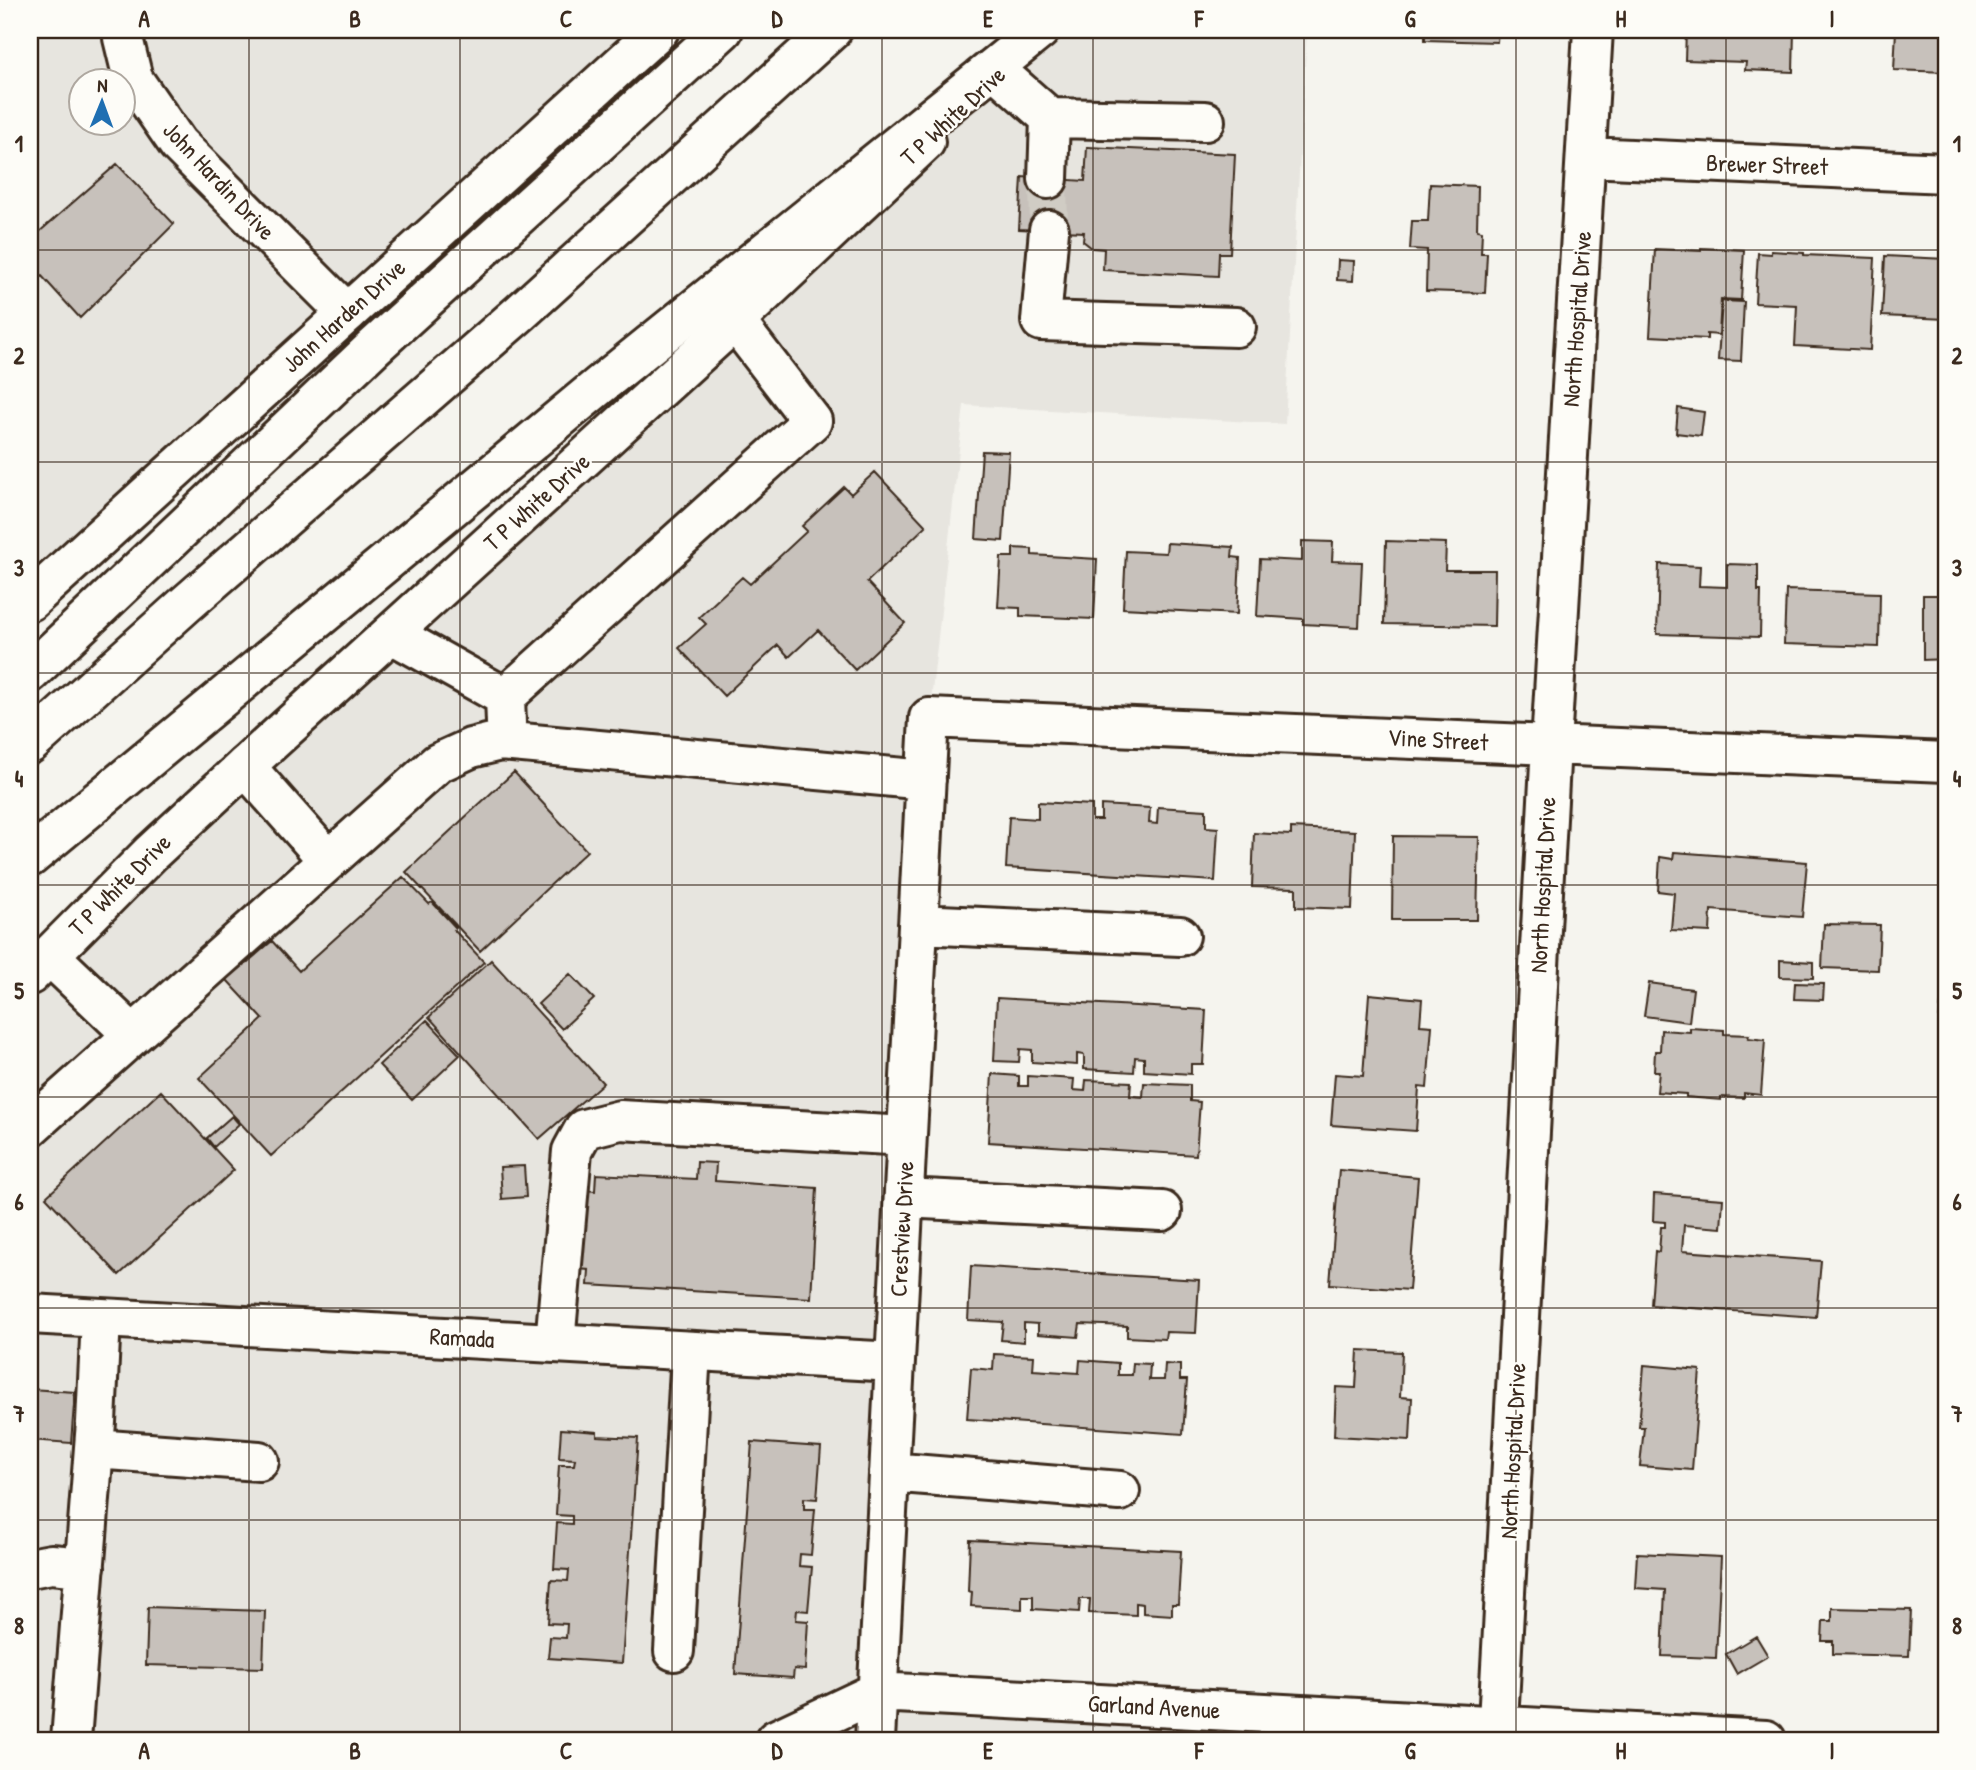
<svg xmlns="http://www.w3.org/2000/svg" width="1976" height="1770" font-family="'Patrick Hand',sans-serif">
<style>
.built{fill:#e7e5df;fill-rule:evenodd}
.building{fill:#c7c1bb;stroke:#3b2a1e;stroke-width:2}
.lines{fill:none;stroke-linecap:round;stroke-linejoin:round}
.minor-tunnel{stroke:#d0ccc4;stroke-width:38;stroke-dasharray:38 19;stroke-linecap:butt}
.minor-casing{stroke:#3b2a1e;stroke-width:44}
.major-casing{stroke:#3b2a1e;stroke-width:44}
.highway-casing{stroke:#3b2a1e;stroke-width:44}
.minor{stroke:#fdfcf7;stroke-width:38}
.major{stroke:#fdfcf7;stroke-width:38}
.highway{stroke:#fdfcf7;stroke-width:38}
.grid{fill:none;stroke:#3b2a1e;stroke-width:2;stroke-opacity:0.55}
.labels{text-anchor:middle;stroke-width:5;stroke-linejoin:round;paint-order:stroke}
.street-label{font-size:24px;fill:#3b2a1e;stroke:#fdfcf7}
.neatline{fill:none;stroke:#3b2a1e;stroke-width:2.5}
.grid-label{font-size:23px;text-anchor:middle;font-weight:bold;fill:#3b2a1e}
</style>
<rect width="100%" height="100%" fill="#f5f4ee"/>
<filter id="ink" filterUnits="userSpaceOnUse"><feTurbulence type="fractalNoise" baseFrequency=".0143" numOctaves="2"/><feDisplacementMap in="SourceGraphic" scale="14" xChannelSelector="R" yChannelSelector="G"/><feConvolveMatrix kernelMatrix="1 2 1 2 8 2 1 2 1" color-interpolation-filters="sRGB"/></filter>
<g filter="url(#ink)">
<path class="built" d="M30,30H659L30,601ZM80,80H122V122H80Z
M1052,30H1307L1285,424L964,405L929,718L877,1691L1766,1740H30V975Z"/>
<path class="building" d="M1425,30H1498L1497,42L1425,40Z
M1686,30H1794L1793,72L1745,70L1746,62L1685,60Z
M1896,30H1946V72L1894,70Z
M1087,147L1235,154L1230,253H1219L1218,276L1103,270L1104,249L1092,248L1083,241L1084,232L1019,229L1022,177L1085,181Z
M117,164L174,224L80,318L30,263V240Z
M1430,184L1478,186L1477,230L1482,231L1481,253H1487L1485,293L1426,291L1427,250L1410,249L1412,221H1428Z
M1701,248L1744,250L1741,300L1721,299L1719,335L1707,334V339L1650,336L1655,249L1701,251Z
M1771,251L1804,253V255L1875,258L1870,350L1795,346L1797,305L1755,303L1758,253L1771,254Z
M1885,256L1946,259V319L1882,316Z
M1338,260L1354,261L1353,281L1337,280Z
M1722,301L1744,302L1741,361L1718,360Z
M1678,408L1704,412L1701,436L1676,433Z
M982,451L1009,452L1003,541L976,539Z
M875,472L926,526L867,582L905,623L855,670L818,630L789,657L778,645L724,696L679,648L706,624L699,617L742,577L750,584L807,531L802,526L844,487L851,494Z
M1302,541L1333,542L1332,561L1362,562L1359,627L1303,624V619L1257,616L1260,559L1302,561Z
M1386,541L1446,543L1445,570H1495L1494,626L1384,624Z
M1167,543L1233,547L1232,557L1240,558L1237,614L1123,608L1126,551L1166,553Z
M1013,548L1032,549V555L1097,559L1094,619L1020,616V608L998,607L1001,557H1013Z
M1659,564L1700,566L1699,586L1727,587V564L1758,565V591H1761L1760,637L1657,634Z
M1786,590L1880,593L1879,647L1784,644Z
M1923,595H1946V659L1923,660Z
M514,772L587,851L480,951L406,872Z
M1038,802L1092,805V820H1101V805L1150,808L1149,823L1157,824L1158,807L1206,810V827L1218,828L1215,881L1006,868L1009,817L1038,819Z
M1291,828L1355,831L1352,909L1296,907V888L1252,887L1254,833L1291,835Z
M1393,836L1479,837L1477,920H1392Z
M1674,852L1807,862L1802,917L1711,910L1710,932L1671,930L1674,893L1658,891L1660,857L1673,859Z
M403,877L429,904L432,902L456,928L454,930L484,962L271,1156L199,1078L263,1019L227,980L272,941L299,971Z
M1824,924L1880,925L1878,970L1822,968Z
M491,960L603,1083L539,1139L429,1017Z
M1780,960L1813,962V978L1780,977Z
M570,974L594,999L562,1029L538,1004Z
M1649,983L1693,989L1689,1022L1644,1016Z
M1795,983L1824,984L1823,1000L1794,999Z
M1369,994L1422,999L1420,1025L1432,1026L1427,1088L1419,1087L1416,1131L1331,1125L1335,1074L1363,1076Z
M997,998L1206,1010L1203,1064H1191V1074L1144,1071V1058L1135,1057L1134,1072L1084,1069V1055L1077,1054V1065L1032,1062V1050L1020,1049L1019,1062L994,1061Z
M1941,1003L1946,1004V1024L1939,1023Z
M427,1020L460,1055L412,1100L379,1065Z
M1690,1028L1724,1030V1034L1749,1035L1748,1038L1765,1040L1761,1095L1744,1093V1098L1721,1097V1100L1686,1097V1094L1657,1092L1659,1071H1654L1655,1051H1660L1661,1030L1690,1032Z
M992,1074L1019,1076V1086H1028V1076L1074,1079L1073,1090L1085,1091L1086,1080L1131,1082L1130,1096L1143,1097L1144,1083L1190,1085V1101L1200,1102L1196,1155L988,1142Z
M161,1091L234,1170L119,1275L46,1197Z
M232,1116L239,1124L214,1147L207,1138Z
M697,1162L716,1163L715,1181L817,1188L811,1298L588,1285L589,1270L566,1268L571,1189L595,1191L596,1174L696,1179Z
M524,1166L526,1197L502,1199L500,1167Z
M1339,1170L1418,1177L1409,1290L1330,1284Z
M1654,1194L1723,1199L1721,1228L1684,1225L1682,1251L1821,1261L1816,1317L1651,1305L1655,1251L1659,1252L1661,1227H1665V1222L1653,1221Z
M971,1266L1199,1280L1196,1333L1166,1332L1165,1339L1127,1337V1326L1080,1324L1078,1337L1038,1334V1324L1024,1323V1342L1001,1340L1003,1322L968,1320Z
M1358,1350L1402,1352L1400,1397L1412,1398L1410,1440L1334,1436L1336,1387L1356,1388Z
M994,1354L1034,1356L1033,1370L1079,1373L1080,1360L1118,1363V1375H1132L1133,1363L1150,1364L1149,1380H1164L1165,1364L1180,1365V1380H1187L1183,1434L967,1419L971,1368L993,1370Z
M1644,1365L1700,1370L1692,1470L1640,1466L1644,1427H1639Z
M30,1389L75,1392L71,1443L30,1440Z
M561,1429L597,1432V1436L638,1438L622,1663L548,1658L550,1637L566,1638L567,1624L548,1623L551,1580L568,1581L569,1570L554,1569L557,1523L572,1524V1516L556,1515L559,1465H574L575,1459L559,1458Z
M752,1442L821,1447L817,1499L804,1498V1509H815L811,1555L800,1554L799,1566L812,1567L808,1611L797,1610L796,1620L808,1621L805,1670L794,1669L793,1678L735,1674Z
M970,1540L1181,1551L1178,1604H1172V1615L1143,1613V1604L1136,1603V1615L1089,1613L1090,1599H1080L1079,1612L1033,1609V1596H1022V1609L971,1606L972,1592L968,1591Z
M1637,1553L1721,1557L1716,1658L1662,1656L1665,1590L1635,1588Z
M148,1607L265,1611L263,1668L146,1665Z
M1832,1608L1911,1610L1909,1656L1833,1654V1641H1822L1823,1621H1832Z
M1756,1636L1768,1656L1737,1674L1726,1654Z"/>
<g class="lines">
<path class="minor-tunnel" d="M1048,179L1049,230"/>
<g class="minor-casing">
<path id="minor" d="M124,30L123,38L133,79L178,144L347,313
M999,73L1050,118L1205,121
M1587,157L1946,173
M1048,179L1050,118
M1049,230L1041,321L1236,327
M392,634L505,697L506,723
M505,697L812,421L735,321
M245,766L328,860
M918,924L1180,936
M49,955L133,1035
M30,1127L438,763L471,748L500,741L926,780
M904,1198L1162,1211
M30,1314L895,1362
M555,1343L572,1151L584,1129L620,1120L907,1136
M94,1449L259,1461
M889,1472L1120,1491
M30,1568L51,1564L85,1567
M674,1651L691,1351
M71,1740L96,1422L101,1318
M775,1740L877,1692L1766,1740
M875,1740L929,718L1946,762
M1497,1740L1551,745L1593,30"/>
</g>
<g class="major-casing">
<path id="major" d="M30,601L659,30
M30,975L151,853L245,766L735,321L925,142"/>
</g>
<g class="highway-casing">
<path id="highway" d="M30,673L374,347L723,30
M30,744L186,604L520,313L832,30
M30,857L600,385L1040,30"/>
</g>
<use href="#minor" class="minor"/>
<use href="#major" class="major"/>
<use href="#highway" class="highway"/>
</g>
</g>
<path class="grid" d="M249,30V1740M460,30V1740M672,30V1740M882,30V1740M1093,30V1740M1304,30V1740M1516,30V1740M1726,30V1740M30,250H1946M30,462H1946M30,673H1946M30,885H1946M30,1097H1946M30,1308H1946M30,1520H1946"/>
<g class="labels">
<g class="street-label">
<text transform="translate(953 116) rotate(-43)" y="8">T P White Drive</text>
<text transform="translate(1767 165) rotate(2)" y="8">Brewer Street</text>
<text transform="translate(219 181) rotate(47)" y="8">John Hardin Drive</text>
<text transform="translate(344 316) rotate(-42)" y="8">John Harden Drive</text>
<text transform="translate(1577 319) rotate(-86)" y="8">North Hospital Drive</text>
<text transform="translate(537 502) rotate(-42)" y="8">T P White Drive</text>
<text transform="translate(1438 740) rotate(3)" y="8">Vine Street</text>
<text transform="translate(120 885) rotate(-45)" y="8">T P White Drive</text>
<text transform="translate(1543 885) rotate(-87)" y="8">North Hospital Drive</text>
<text transform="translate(902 1229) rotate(-87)" y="8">Crestview Drive</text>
<text transform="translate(462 1338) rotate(3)" y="8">Ramada</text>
<text transform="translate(1513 1451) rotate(-87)" y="8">North Hospital Drive</text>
<text transform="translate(1154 1707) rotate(3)" y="8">Garland Avenue</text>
</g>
</g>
<rect width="1976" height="1770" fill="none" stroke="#fdfcf7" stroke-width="77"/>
<g transform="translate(102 102) rotate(1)"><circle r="33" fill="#fdfcf7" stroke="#afa8a0" stroke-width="2"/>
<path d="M0-5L12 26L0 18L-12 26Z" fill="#1f6fb2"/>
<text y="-10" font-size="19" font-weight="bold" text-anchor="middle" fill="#3b2a1e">N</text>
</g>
<rect x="38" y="38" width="1900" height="1694" class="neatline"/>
<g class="grid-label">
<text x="144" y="27">A</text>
<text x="355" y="27">B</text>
<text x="566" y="27">C</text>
<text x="777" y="27">D</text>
<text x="988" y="27">E</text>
<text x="1199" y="27">F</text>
<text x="1410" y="27">G</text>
<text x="1621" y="27">H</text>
<text x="1832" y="27">I</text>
<text x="19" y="152">1</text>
<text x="1957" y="152">1</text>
<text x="19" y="364">2</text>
<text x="1957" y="364">2</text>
<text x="19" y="576">3</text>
<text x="1957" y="576">3</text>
<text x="19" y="787">4</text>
<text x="1957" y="787">4</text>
<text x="19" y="999">5</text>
<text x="1957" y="999">5</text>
<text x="19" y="1210">6</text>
<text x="1957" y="1210">6</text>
<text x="19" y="1422">7</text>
<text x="1957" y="1422">7</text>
<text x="19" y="1634">8</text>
<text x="1957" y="1634">8</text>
<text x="144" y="1759">A</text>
<text x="355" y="1759">B</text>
<text x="566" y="1759">C</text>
<text x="777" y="1759">D</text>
<text x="988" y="1759">E</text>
<text x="1199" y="1759">F</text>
<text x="1410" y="1759">G</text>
<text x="1621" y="1759">H</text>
<text x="1832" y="1759">I</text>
</g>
</svg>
